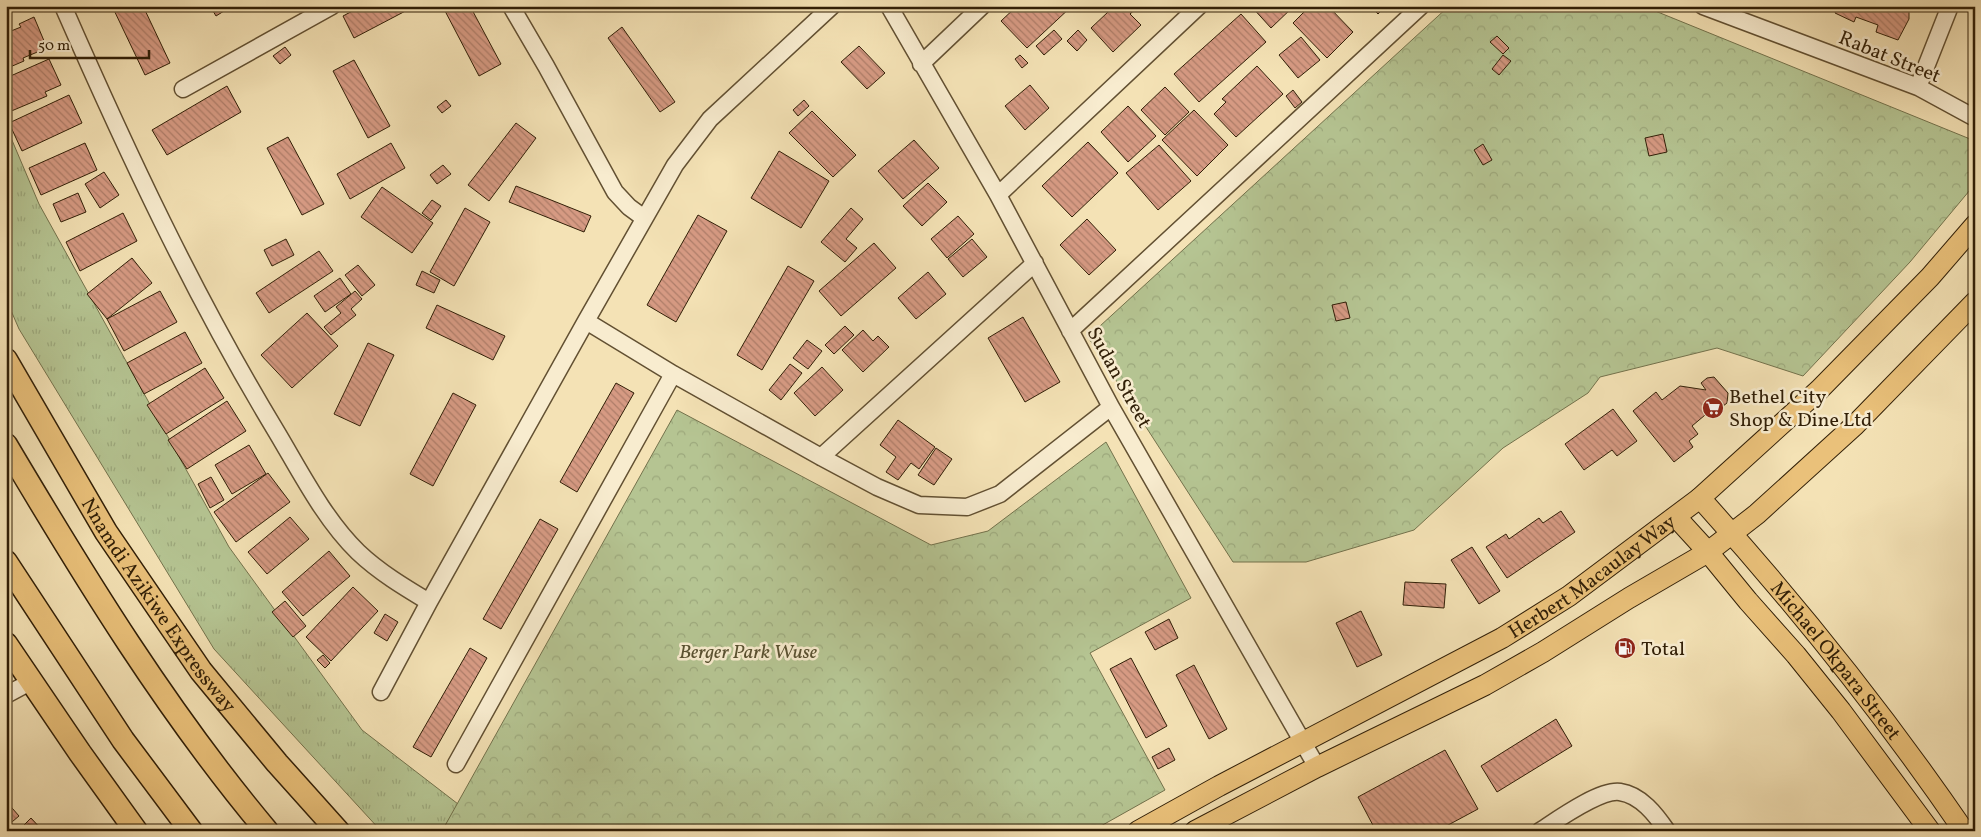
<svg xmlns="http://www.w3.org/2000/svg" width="1981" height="837" font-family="Vollkorn,serif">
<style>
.grass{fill:url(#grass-tufts);stroke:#73724c}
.park{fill:url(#park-crowns);stroke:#73724c}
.building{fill:url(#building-back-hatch);stroke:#311f07}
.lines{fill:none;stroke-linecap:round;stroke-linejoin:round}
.minor-casing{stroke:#625032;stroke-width:19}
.major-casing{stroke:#311f07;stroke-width:22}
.highway-casing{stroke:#311f07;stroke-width:25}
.minor{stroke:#f8eccf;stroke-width:16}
.major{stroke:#eac17a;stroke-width:20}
.highway{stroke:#eac17a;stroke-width:22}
.labels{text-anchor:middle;stroke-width:5;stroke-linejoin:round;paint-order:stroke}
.street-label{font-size:20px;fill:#311f07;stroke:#f8eccf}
.poi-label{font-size:20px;fill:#311f07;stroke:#f8eccf;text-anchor:start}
.park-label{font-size:20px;font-style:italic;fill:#595131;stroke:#f8eccf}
</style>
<defs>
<pattern id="grass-tufts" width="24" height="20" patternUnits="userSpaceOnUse" patternTransform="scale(1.25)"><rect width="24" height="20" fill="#b5c492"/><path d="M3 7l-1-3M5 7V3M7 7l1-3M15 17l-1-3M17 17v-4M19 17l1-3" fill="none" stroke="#9ca87c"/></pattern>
<pattern id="park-crowns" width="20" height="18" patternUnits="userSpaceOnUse" patternTransform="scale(1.25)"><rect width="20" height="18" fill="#b5c492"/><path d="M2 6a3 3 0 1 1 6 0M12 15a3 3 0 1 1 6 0" fill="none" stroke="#9ca87c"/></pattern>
<pattern id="building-back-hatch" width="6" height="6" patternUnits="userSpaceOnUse" patternTransform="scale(1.25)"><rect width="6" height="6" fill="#d69a83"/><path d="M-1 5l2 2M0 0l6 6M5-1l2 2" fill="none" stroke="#ae7d69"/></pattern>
</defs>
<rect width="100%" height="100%" fill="#f4e2b5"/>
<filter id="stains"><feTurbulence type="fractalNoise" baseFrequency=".004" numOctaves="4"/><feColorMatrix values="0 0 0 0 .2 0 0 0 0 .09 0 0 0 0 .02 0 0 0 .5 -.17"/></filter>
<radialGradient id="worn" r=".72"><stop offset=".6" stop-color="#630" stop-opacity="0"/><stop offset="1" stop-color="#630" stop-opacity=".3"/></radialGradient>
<path class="grass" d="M6,126L39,204L229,547L362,730L458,804L442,831H381L214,649L19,329L6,299Z"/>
<path class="park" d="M1449,6H1643L1975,141V184L1910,262L1803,376L1717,348L1600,377L1588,393L1503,448L1414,530L1306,562H1233L1088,337Z
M677,410L931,545L988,531L1106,442L1191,598L1090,653L1165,790L1092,831H442Z"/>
<path class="building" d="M112,6H143L170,63L145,75Z
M210,6H232L216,16Z
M362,6H415L354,38L343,16Z
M450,6H470L501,64L479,76L444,9Z
M1017,6H1072L1027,48L1001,21Z
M1102,6H1139L1130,14L1141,25L1113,52L1091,28L1108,12Z
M1251,6H1294L1271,28Z
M1310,6H1315L1319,10L1323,6H1328L1353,32L1327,58L1293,23Z
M1370,6H1386L1378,14Z
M1838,6H1905L1909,8V19L1898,40L1876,32L1878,25L1856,17L1854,22L1835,13Z
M1241,14L1266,42L1199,102L1174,74Z
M34,17L47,48L23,58L24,61L10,67L6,59V33L21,27L19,24Z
M622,27L675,102L660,112L608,38Z
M1054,30L1062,39L1044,55L1036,46Z
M1078,30L1087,40L1077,51L1067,41Z
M1497,36L1509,48L1503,54L1490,42Z
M1301,37L1320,60L1298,78L1279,55Z
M859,46L885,73L867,89L841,62Z
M285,47L291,55L280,64L273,56Z
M1020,55L1028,63L1022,68L1015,59Z
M1503,55L1511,61L1499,75L1492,69Z
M49,59L61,85L45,92L47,96L9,112L6,105V78Z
M354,60L390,126L368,138L333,71Z
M1257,66L1283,94L1236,137L1214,114L1226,102L1222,99Z
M1030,85L1049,108L1025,130L1005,106Z
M227,86L241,112L167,155L152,130Z
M1165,87L1189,112L1165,135L1141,110Z
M1293,90L1302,102L1295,108L1286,96Z
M69,95L82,123L22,151L9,123Z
M446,100L451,106L442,113L437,107Z
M804,100L809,106L798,116L793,110Z
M1128,106L1156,136L1128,162L1101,132Z
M1194,110L1228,145L1197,176L1162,140Z
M812,111L856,155L833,177L789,133Z
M516,123L536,138L489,201L468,185Z
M1663,134L1667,152L1649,156L1645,138Z
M288,137L324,204L302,215L267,148Z
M914,140L939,168L903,199L878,171Z
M1088,142L1118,173L1072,217L1042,186Z
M85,143L97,170L41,195L29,168Z
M391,143L405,168L350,199L337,174Z
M1483,144L1492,160L1483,165L1474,150Z
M1159,145L1191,181L1158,210L1126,173Z
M779,151L829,181L801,228L751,198Z
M443,165L451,174L437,184L430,175Z
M104,172L119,195L100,208L85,184Z
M928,183L947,202L922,226L903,206Z
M516,186L591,216L584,232L509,202Z
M382,187L433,223L412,253L361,217Z
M78,193L86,212L61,222L53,204Z
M432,200L441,206L431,220L422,213Z
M465,208L490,222L454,286L430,272Z
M851,208L863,219L846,239L857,248L845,262L821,242Z
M123,213L137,241L80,271L66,242Z
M698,215L727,231L676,322L647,305Z
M958,216L974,234L947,258L931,239Z
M1087,219L1116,250L1089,275L1060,245Z
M286,239L294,255L272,266L264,250Z
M972,239L987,257L963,277L948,259Z
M874,243L896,268L841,316L819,291Z
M319,251L333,271L269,313L256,293Z
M132,258L152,283L107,319L87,294Z
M358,265L375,285L362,296L345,275Z
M788,266L814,281L762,370L737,355Z
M422,271L440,280L434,293L416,285Z
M928,272L946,294L916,319L898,298Z
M340,278L351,294L325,312L314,296Z
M160,291L177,322L124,351L107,319Z
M355,291L362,299L351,309L356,315L331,335L324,327L341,313L336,307Z
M1346,302L1350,318L1336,321L1332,305Z
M437,305L505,336L493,360L426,328Z
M307,313L338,346L292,388L261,355Z
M1023,317L1060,382L1025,402L988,338Z
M845,326L854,335L834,354L825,345Z
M863,330L873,341L878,336L889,347L863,372L842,350Z
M185,332L202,363L144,394L127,363Z
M807,340L822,351L808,369L793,358Z
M368,343L394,355L360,426L334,414Z
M790,364L802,373L781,400L769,390Z
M822,367L843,390L815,416L794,393Z
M205,368L224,398L166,434L147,405Z
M1714,377L1728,393L1727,403L1714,413L1711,410L1692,426L1698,434L1689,441L1693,447L1674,462L1633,411L1656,392L1662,400L1680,386L1706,390L1701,383L1707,378Z
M616,383L634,393L577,492L560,482Z
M453,393L476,405L433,486L410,474Z
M227,401L246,431L187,469L168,440Z
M1613,409L1637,441L1617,456L1612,450L1584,470L1565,444Z
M898,420L935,447L919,469L911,463L898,480L886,472L896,457L880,445Z
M249,445L266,474L232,494L215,465Z
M936,448L952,459L934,485L918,475Z
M268,473L290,502L236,542L214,512Z
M211,477L224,500L210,508L198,484Z
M1561,511L1575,532L1507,578L1486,547L1506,534L1509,539L1539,518L1543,523Z
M290,517L309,539L267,574L248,552Z
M540,519L558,529L501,629L483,619Z
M1472,547L1500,591L1479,604L1451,560Z
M329,551L350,576L303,616L282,592Z
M1405,582L1446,584L1444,608L1403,605Z
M353,587L378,611L331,661L306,637Z
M285,601L306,626L293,637L272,612Z
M1361,611L1382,655L1357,667L1336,623Z
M385,614L398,622L387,641L374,633Z
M1169,619L1178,638L1155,650L1145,632Z
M470,648L487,658L431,757L413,747Z
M323,655L330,663L325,668L317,660Z
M1131,658L1167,726L1146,738L1110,669Z
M1194,665L1227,729L1209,739L1176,675Z
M1556,719L1572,746L1497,792L1481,766Z
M1169,748L1175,760L1158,769L1152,757Z
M1445,750L1478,809L1437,831H1376L1358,797Z
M6,801L19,816L6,827Z
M31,818L43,831H18Z"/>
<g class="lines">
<g class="minor-casing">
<path id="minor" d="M63,6C127,152 193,294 276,431C300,471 324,519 358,552C379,572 404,587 429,602
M511,6L546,66L615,192L629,207L644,218
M889,6L998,195L1111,407L1317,767
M1703,6L1918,87L1975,118
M921,64L982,6
M1918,87L1950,6
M183,89L332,6
M998,195L1199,6
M586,321L673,374L821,457L877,487L919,505L967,507L1000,494L1111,407
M1070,331L1421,6
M821,457L1035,263
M381,692L429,602L586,321L675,165L710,119L832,6
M6,695L32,681
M456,764L673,374
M1540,831C1557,820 1600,789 1620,792C1641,795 1656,815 1667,831"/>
</g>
<g class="major-casing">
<g id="major">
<path id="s1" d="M1700,498C1795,603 1884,714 1964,831"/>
<path d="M1676,517L1708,552L1748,601L1796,655L1841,711L1930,831"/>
<path id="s2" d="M1138,831L1219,786L1502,638L1569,596L1700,498L1819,390L1930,277L1975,225"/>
<path d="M1195,831L1317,767L1485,685L1543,652L1629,598L1708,552L1757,514L1855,425L1975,302"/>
</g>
</g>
<g class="highway-casing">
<g id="highway">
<path id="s3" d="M6,360L106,532L201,671L277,763L338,831"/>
<path d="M6,445C85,578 167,712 267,831"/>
<path d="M6,562L123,740L191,831"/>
<path d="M6,644L80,753L136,831"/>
</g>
</g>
<use href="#minor" class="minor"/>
<use href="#major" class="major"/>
<use href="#highway" class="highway"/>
</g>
<defs>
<g id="supermarket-disc" transform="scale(1.125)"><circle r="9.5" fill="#8f2418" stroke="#f8eccf"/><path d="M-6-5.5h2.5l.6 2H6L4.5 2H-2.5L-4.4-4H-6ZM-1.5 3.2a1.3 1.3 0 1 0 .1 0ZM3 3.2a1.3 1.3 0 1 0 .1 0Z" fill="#fff"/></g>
<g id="fuel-disc" transform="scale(1.125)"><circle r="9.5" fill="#8f2418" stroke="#f8eccf"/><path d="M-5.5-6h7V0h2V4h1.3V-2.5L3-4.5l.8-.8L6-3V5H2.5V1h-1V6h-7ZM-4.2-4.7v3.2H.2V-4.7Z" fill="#fff"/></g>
</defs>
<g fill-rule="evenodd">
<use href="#supermarket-disc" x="1713" y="408"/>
<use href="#fuel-disc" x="1625" y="648"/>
</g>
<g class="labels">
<g class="street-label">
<text transform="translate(1890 56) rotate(22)" y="7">Rabat Street</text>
<text transform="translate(1120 377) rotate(61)" y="7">Sudan Street</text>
<text dy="7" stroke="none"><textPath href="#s2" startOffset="521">Herbert Macaulay Way</textPath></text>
<text dy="7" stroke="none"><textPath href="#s3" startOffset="289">Nnamdi Azikiwe Expressway</textPath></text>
<text dy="7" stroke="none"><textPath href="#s1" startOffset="212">Michael Okpara Street</textPath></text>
</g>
<g class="poi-label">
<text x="1729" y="403">Bethel City<tspan x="1729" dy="23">Shop &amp; Dine Ltd</tspan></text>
<text x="1641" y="655">Total</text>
</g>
<g class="park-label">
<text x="748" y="658">Berger Park Wuse</text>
</g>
</g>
<rect width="1981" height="837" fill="none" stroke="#f4e2b5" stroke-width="25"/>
<rect x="8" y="8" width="1966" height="822" fill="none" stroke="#311f07" stroke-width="2.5"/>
<rect x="12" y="12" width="1956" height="812" fill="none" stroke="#311f07"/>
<path d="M30 50v8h119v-8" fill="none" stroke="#311f07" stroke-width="2.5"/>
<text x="38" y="50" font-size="15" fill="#311f07" stroke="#f8eccf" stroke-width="4" paint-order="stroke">50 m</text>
<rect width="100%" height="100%" filter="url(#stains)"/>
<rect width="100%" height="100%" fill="url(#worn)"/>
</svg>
